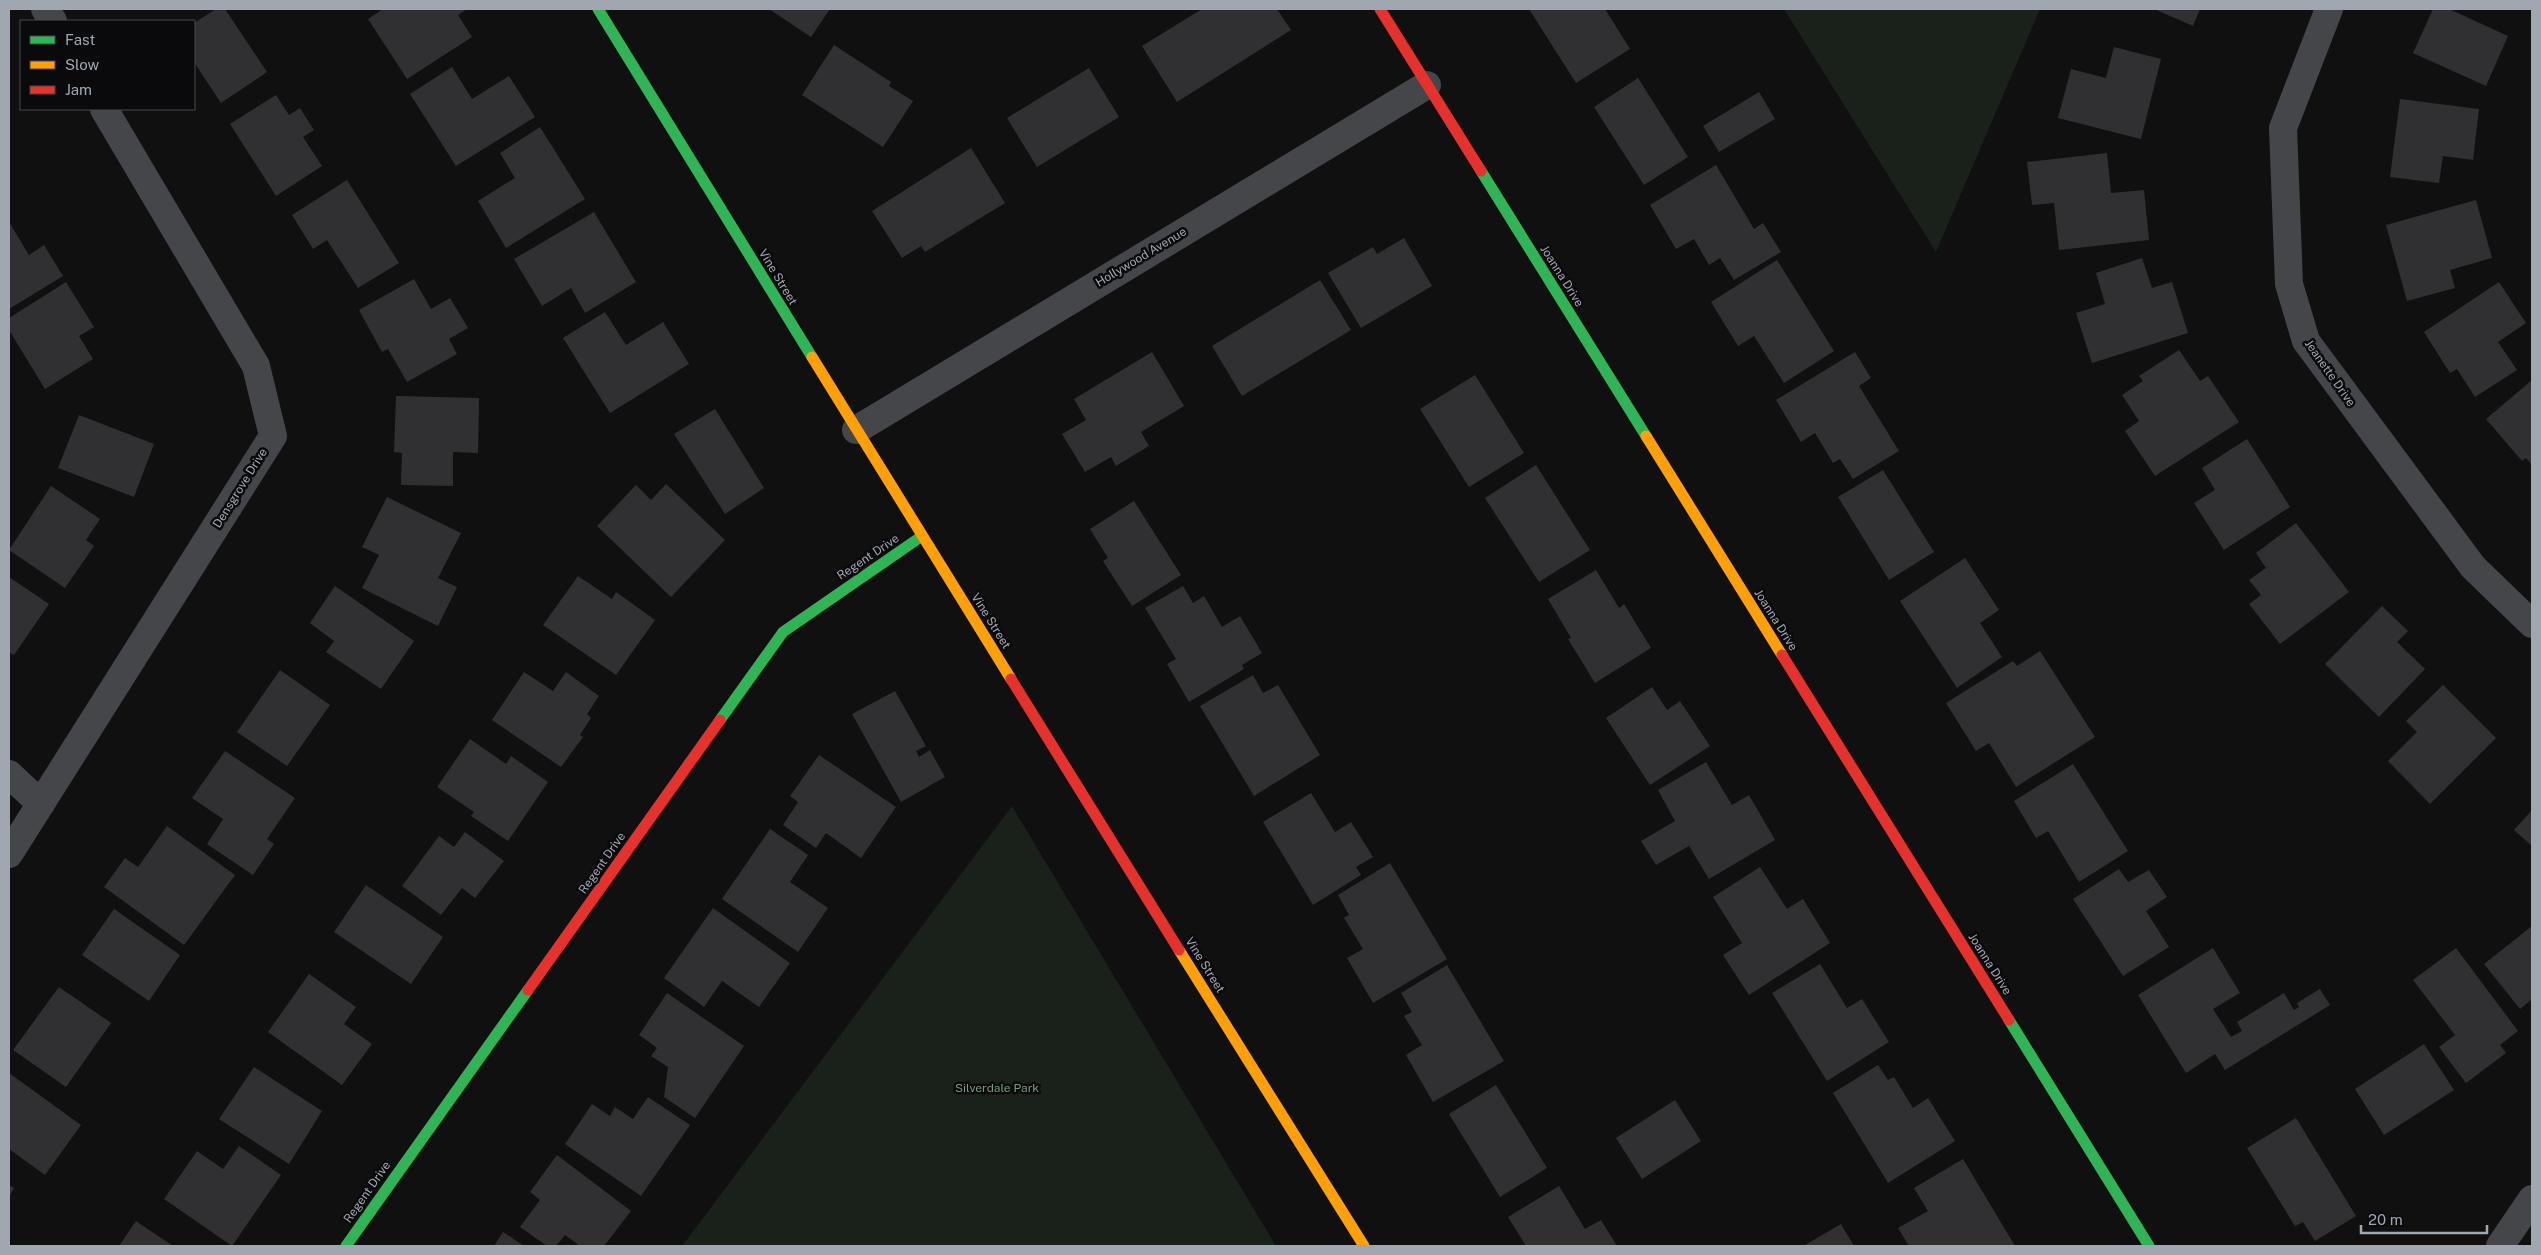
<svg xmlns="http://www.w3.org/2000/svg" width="2541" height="1255" font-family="'Public Sans',sans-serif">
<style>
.green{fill:#1a201a}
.building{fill:#303033}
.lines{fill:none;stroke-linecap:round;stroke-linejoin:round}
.street{stroke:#444649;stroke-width:28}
.fast{stroke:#30b455;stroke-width:11}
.slow{stroke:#ff9f0a;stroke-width:11}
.jam{stroke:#e5322d;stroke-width:11}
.labels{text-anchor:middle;stroke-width:5;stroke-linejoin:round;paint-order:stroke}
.street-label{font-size:12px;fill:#a1a7b1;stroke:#0a0a0c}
.park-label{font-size:12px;fill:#789b79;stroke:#0a0a0c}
</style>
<rect width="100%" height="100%" fill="#101010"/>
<path class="green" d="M1784,9H2040L1936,252Z
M1012,806L1276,1246H682Z"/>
<path class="building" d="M216,9H225L267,72L221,103L194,62V23Z
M383,9H467L458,15L472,37L407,79L368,19Z
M769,9H830L811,37Z
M1202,9H1277L1291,30L1177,102L1142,46Z
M1529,9H1605L1630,49L1576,83Z
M2154,9H2200L2193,26Z
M2433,9H2449L2508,36L2486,86L2413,53Z
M834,45L891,82L889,86L913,101L883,147L802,95Z
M2114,47L2161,59L2141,139L2058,118L2071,69L2106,78Z
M452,67L472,99L509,76L535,117L456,166L410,94Z
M1089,68L1119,117L1037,167L1007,118Z
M1638,78L1688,157L1644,185L1594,107Z
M1759,92L1775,119L1719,152L1703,126Z
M276,95L289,115L300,108L314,130L303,137L322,166L276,196L230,124Z
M2400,99L2479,109L2473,160L2443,156L2439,183L2390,177Z
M540,127L585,199L506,248L478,201L515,178L500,153Z
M971,148L1005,203L925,252L921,246L902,258L872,211Z
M2107,153L2111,193L2144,190L2149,240L2059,250L2054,203L2032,205L2027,162Z
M1716,165L1754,229L1763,223L1781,252L1734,280L1720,258L1709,265L1694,239L1676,249L1650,205Z
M347,180L399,263L358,288L327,240L313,249L292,215Z
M2476,200L2492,258L2450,270L2455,288L2407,301L2386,225Z
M594,212L636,282L585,313L571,288L542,306L514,259Z
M9,222L29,255L44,245L63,276L9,309Z
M1404,238L1432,286L1361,328L1328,273L1373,247L1377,254Z
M2142,258L2152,288L2172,282L2188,333L2092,363L2076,313L2105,304L2096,273Z
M1777,260L1834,351L1784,383L1754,336L1738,346L1711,302Z
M414,279L431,309L450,298L468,328L449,339L457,354L407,382L388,349L382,352L359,310Z
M1320,280L1351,330L1242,396L1212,346Z
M66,282L94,327L79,336L93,359L45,389L9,330V318Z
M2499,282L2526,323L2498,342L2517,370L2475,397L2457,369L2450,373L2424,332Z
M605,312L626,345L663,322L689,364L610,413L563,338Z
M2179,350L2200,381L2208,376L2239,422L2155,476L2125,431L2139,421L2122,395L2143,381L2139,376Z
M1152,352L1184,406L1141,432L1149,446L1116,466L1111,457L1085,472L1062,434L1086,420L1074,399Z
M1855,352L1871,378L1859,386L1899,451L1853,479L1840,459L1833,463L1815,433L1801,442L1776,400Z
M1475,375L1524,453L1469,487L1420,409Z
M2532,380V465L2526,458L2522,461L2486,419Z
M396,396L479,398L478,453L453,452V486L401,485L402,453L394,452Z
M715,409L764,488L725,514L674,434Z
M79,415L154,444L134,497L58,468Z
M2247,439L2290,507L2224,550L2194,503L2215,490L2202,468Z
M1536,465L1590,550L1539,582L1485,498Z
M1883,470L1934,552L1889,580L1838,497Z
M666,484L725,540L671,597L597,526L636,485L651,500Z
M51,486L100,519L86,540L94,546L65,588L9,550Z
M387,497L461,533L438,578L457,587L438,626L362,588L379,555L362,547Z
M1134,501L1181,575L1132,606L1103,561L1108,558L1090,529Z
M2296,523L2349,592L2280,644L2249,604L2261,595L2249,580L2266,568L2256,553Z
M1965,558L1999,610L1980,623L2002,657L1957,688L1900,601Z
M1596,570L1619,608L1624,604L1651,648L1595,683L1568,639L1571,638L1548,599Z
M578,576L612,599L616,592L655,620L616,675L543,625Z
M9,577L49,604L14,655L9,652Z
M335,586L414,641L381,689L326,652L334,641L310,623Z
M1183,586L1193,603L1204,596L1222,627L1240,616L1262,653L1242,665L1244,669L1189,702L1167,664L1176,659L1145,608Z
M2382,606L2408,631L2397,642L2425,669L2379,717L2325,664Z
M2040,651L2095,737L2016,787L1989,743L1976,751L1946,703L2013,661L2017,666Z
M280,670L330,705L287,766L237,732Z
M524,672L553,691L566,672L599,696L587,714L591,718L580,735L583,737L561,767L492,720Z
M1253,675L1263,693L1278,685L1320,755L1254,796L1200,706Z
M2443,685L2496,738L2430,804L2388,761L2417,732L2406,721Z
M1652,687L1667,710L1680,701L1710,746L1650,785L1606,718Z
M895,691L926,746L916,751L919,757L930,750L945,777L901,802L852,714Z
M470,739L506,764L511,756L548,782L508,841L471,816L474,812L437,787Z
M225,751L295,798L267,839L274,844L253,875L207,844L223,819L192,798Z
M819,755L896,807L861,858L826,833L816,848L783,825L798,802L790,796Z
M1706,762L1732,805L1749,795L1775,840L1709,879L1689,846L1656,865L1641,841L1675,821L1658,790Z
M2073,764L2128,851L2079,882L2048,831L2036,838L2014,801Z
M1311,793L1335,832L1351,822L1373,857L1356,867L1361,875L1313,905L1263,822Z
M2532,810V846L2514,830Z
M167,826L235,875L184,945L104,887L125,858L138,867Z
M770,829L808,855L790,882L828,908L798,952L722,899Z
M465,832L504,861L475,898L462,888L441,915L402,886L439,836L454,847Z
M1390,863L1447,959L1373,1003L1347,958L1363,949L1344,918L1349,915L1338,895Z
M1760,867L1787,909L1803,899L1830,943L1749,995L1723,955L1742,943L1713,897Z
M2119,869L2128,882L2149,870L2167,897L2146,911L2169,947L2123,976L2073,899Z
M366,885L443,937L411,984L334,932Z
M713,908L790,963L759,1007L722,981L704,1007L664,978Z
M114,909L180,955L149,1001L82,955Z
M2532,926V999L2520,1009L2484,964Z
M2213,948L2240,993L2213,1009L2231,1037L2242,1031L2237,1022L2284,993L2294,1010L2299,1007L2297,1003L2320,989L2330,1005L2225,1070L2215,1054L2186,1073L2138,995Z
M2456,948L2518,1031L2500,1045L2506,1053L2466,1083L2439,1047L2455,1035L2413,980Z
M1820,964L1847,1008L1862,999L1889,1042L1827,1081L1772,993Z
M1447,965L1504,1061L1433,1102L1406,1055L1422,1045L1404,1016L1412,1012L1401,993Z
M309,974L356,1007L344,1024L372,1044L342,1085L268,1032Z
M59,987L111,1023L66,1087L13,1050Z
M667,993L744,1046L695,1118L664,1097L668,1067L651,1056L657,1048L639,1035Z
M2424,1044L2454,1090L2384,1135L2355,1089Z
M1878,1065L1888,1080L1894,1077L1913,1108L1928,1098L1955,1141L1888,1183L1833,1093Z
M254,1067L322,1111L289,1164L219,1119Z
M9,1073L81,1125L45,1175L9,1149Z
M1496,1085L1547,1168L1500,1197L1449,1114Z
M648,1097L690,1125L641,1196L565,1144L592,1104L610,1116L615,1107L633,1119Z
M1675,1100L1701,1141L1642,1179L1616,1138Z
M2296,1118L2356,1216L2315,1241L2303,1222L2295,1226L2247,1148Z
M239,1146L281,1175L232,1246L164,1199L197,1151L223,1169Z
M557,1155L631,1211L604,1246H580L565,1235L556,1246H547L520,1227L540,1200L530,1192Z
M1963,1159L2015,1246H1909L1898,1228L1928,1211L1914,1188Z
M9,1185L14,1188L9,1197Z
M1559,1186L1585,1229L1601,1220L1617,1246H1526L1508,1217Z
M136,1221L173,1246H119Z
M1841,1224L1854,1246L1805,1245Z
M503,1232L524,1246H494Z"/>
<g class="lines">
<path class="street" d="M45,9L53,21
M2329,9L2283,128L2289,284L2306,341L2473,567L2532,624
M856,430L1427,85
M9,774L41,804
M9,854L273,436L256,366L104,109
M2500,1246L2532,1199"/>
<path class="fast" d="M598,9L812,357
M1481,171L1646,436
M720,720L783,632L922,536
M2009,1020L2149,1246
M346,1246L528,990"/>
<path class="slow" d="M812,357L1011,679
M1646,436L1782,655
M1179,950L1364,1246"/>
<path class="jam" d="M1380,9L1481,171
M1782,655L2009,1020
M1011,679L1179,950
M528,990L720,720"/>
</g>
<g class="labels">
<g class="street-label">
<text transform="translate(1141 257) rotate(-31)" y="4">Hollywood Avenue</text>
<text transform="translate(1562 276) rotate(58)" y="4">Joanna Drive</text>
<text transform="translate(778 277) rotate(59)" y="4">Vine Street</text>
<text transform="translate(2330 373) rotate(55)" y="4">Jeanette Drive</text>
<text transform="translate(240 488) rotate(-58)" y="4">Densgrove Drive</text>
<text transform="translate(868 557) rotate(-34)" y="4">Regent Drive</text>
<text transform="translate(1776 620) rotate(58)" y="4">Joanna Drive</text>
<text transform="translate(991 621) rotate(58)" y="4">Vine Street</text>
<text transform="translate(602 863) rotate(-55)" y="4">Regent Drive</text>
<text transform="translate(1990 964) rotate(58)" y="4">Joanna Drive</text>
<text transform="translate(1205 965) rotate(58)" y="4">Vine Street</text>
<text transform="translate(367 1192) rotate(-55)" y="4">Regent Drive</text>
</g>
<g class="park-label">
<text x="997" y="1092">Silverdale Park</text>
</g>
</g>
<rect width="2541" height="1255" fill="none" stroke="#a1a7b1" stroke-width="20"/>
<rect x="20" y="20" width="175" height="90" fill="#0a0a0c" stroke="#46494e"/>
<rect x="30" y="36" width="25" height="8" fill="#30b455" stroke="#46494e"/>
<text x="65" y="45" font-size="15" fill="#a1a7b1">Fast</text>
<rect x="30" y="61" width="25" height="8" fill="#ff9f0a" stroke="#46494e"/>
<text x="65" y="70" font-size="15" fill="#a1a7b1">Slow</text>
<rect x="30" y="86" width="25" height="8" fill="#e5322d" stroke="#46494e"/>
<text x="65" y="95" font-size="15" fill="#a1a7b1">Jam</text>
<path d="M2361 1225v8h126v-8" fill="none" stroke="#a1a7b1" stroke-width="2.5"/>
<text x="2368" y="1225" font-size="15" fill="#a1a7b1" stroke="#0a0a0c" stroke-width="4" paint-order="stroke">20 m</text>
</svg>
